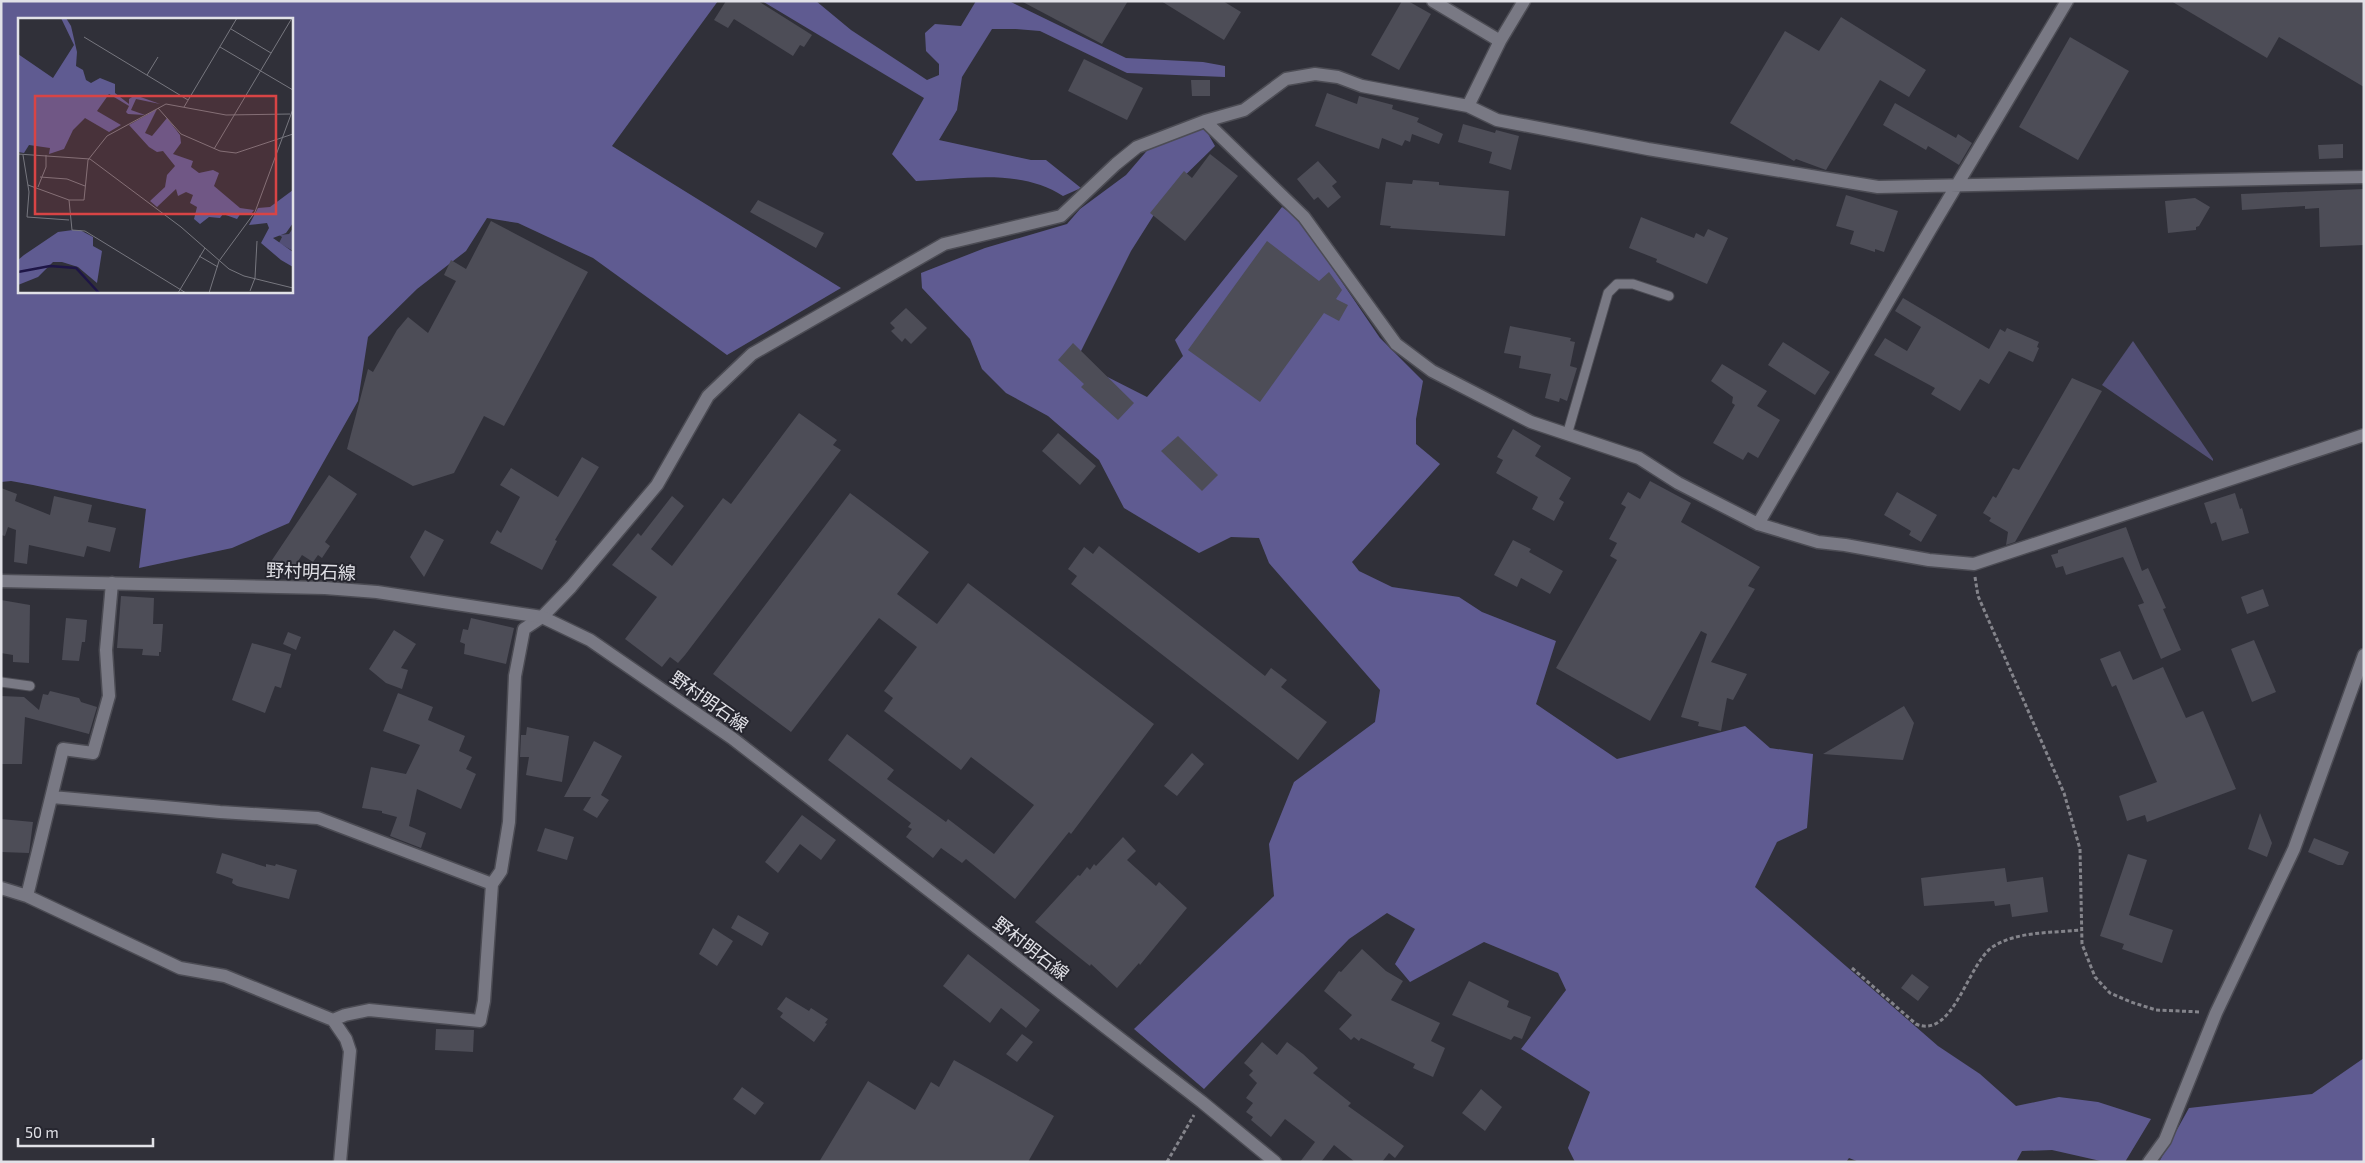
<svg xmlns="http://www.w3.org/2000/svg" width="2365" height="1163" font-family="'Exo 2','Noto Sans JP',sans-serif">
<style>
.green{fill:#524f75}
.forest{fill:#5f5b91;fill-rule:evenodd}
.building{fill:#4d4d57}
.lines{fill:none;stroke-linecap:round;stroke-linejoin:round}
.lane-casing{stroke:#4c4c54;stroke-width:11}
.street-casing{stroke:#4c4c54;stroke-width:15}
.secondary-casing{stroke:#4c4c54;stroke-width:15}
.path{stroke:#84848b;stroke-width:3;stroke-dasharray:4 2.5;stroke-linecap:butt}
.lane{stroke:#797984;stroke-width:9}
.street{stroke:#797984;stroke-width:12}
.secondary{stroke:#797984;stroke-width:12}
.labels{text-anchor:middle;stroke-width:4;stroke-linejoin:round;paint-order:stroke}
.street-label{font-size:18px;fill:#e1e1e7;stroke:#26262f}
.inset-river{fill:none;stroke:#1e1546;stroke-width:2.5}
.inset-road{fill:none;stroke:#77777f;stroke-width:1}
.view{fill:#d84445;fill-opacity:0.15;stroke:#d84445;stroke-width:2.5}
.inset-edge{fill:none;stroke:#e1e1e7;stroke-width:2.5}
</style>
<rect width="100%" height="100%" fill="#303039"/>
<path class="green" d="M2133,341L2213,459V461L2102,385Z"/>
<path class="forest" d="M1,1H718L612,146L841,288L727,355L593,258L518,223L487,218L466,251L417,289L368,337L358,401L289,523L232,548L139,568L146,509L33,485L11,481L1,482ZM19,19H291V291H19Z
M762,1H816L851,30L927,80L939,75V64L926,51L925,33L935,24L961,26L976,1H1009L1126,58L1203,62L1225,66V77L1127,73L1040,31L1016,29H992L962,77L957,110L939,140L1031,160H1046L1081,188L1063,196C1021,168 963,179 916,181L892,154L924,98Z
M1203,125L1215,146L1169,191L1131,251L1076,361L1147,397L1183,356L1175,340L1282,207L1299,219L1380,338L1423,381L1416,419V444L1440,464L1352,562L1359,571L1392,587L1459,597L1482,612L1556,641L1536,704L1617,759L1745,726L1770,748L1813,754L1807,828L1777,842L1755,887L1938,1046L1980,1074L2016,1106L2059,1097L2098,1102L2151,1119L2125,1162H2105L2052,1150L2022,1151L2016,1162H1859L1849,1158L1846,1162H1575L1568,1148L1590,1092L1521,1049L1566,990L1558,973L1484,942L1410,982L1395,964L1415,929L1387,913L1349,939L1204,1089L1134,1029L1274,896L1269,844L1294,782L1375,722L1380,690L1269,563L1259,538L1231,537L1199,553L1124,508L1099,460L1048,416L1006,393L982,369L970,339L922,288L921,273L985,248L1067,224L1080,209L1126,175L1151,146Z
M2364,1058V1162H2159L2189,1108L2312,1094Z"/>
<path class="building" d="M726,1H758L812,35L804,47L800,45L793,56L734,19L728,28L714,20Z
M1021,1H1128L1102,44Z
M1161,1H1223L1241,12L1224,40Z
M1402,1H1408L1431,14L1399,70L1371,55Z
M2171,1H2364V87L2279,37L2267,58Z
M1841,17L1926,70L1909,97L1880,80L1826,170L1796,159L1794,161L1730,123L1785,31L1819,51Z
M2070,37L2129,71L2078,160L2019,127Z
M1084,59L1143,88L1127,120L1068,91Z
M1191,80H1210V96H1192Z
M1327,93L1357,104L1359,96L1393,105L1392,109L1419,118L1417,122L1443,134L1439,144L1412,134L1410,142L1405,140L1402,146L1382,138L1379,149L1348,138L1315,126Z
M1895,103L1956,138L1958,134L1972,143L1959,165L1928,146L1926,150L1883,125Z
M1463,124L1495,133L1496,130L1519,136L1511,170L1489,163L1492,152L1458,142Z
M2343,144V158L2319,159L2318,145Z
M1210,154L1238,176L1185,241L1150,213L1184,171L1192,178Z
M1318,161L1337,182L1332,186L1341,197L1328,208L1318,197L1314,200L1297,179Z
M1413,180L1439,182V185L1509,191L1505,236L1390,228L1391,226L1380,225L1386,182L1412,184Z
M2364,189V245L2320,247L2319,208L2305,209V206L2242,210L2241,194Z
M1846,195L1898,211L1884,252L1875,249V252L1850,244L1854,231L1836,226Z
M2195,198L2210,207L2199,226L2196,227V230L2168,233L2165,201Z
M758,200L824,233L816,248L750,212Z
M1641,217L1694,238L1696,233L1704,237L1708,229L1728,238L1707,284L1656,262L1657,259L1629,248Z
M491,221L588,272L504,426L484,416L454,473L413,486L347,449L368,369L373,372L397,330L408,317L428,333L456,281L444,275L451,260L466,269Z
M1267,241L1319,281L1329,272L1342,290L1336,299L1348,305L1339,321L1324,313L1260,402L1188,350Z
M1903,298L1989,349L2000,329L2005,332L2007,328L2039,342L2037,347L2039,348L2033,362L2009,351L1989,384L1980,379L1960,411L1931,394L1935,388L1874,355L1885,338L1907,351L1921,327L1895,311Z
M906,308L927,328L911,344L905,338L902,342L891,331L895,328L890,323Z
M1510,326L1571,338L1570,341L1575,342L1570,366L1577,368L1567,401L1560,398L1559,402L1545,398L1551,374L1519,368L1521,356L1504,353Z
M1783,342L1830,372L1815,395L1768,365Z
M1073,343L1134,403L1118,420L1081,387L1084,384L1058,360Z
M1722,364L1767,391L1757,406L1780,420L1758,458L1748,452L1743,460L1713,443L1735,405L1732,403L1733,397L1711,381Z
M2072,378L2102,391L2015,542L2006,545L2008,532L1989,521L1991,518L1983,513L1993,496L1996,498L2013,468L2019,470Z
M799,413L837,440L833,445L841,450L685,655L678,663L670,657L662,667L625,639L657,597L612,565L638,533L641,536L672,496L684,506L651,549L672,566L723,498L731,504Z
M1513,429L1541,446L1535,456L1571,478L1559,499L1564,502L1554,521L1532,509L1538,497L1496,473L1503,460L1497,457Z
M1058,433L1096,466L1080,485L1042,451Z
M1178,436L1218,475L1202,491L1161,451Z
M582,457L599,467L555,540L557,541L542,570L490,543L497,530L501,533L520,497L500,485L511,468L558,497Z
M329,475L357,494L325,542L330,546L322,558L318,555L313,562L302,555L289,575L270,563Z
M1650,481L1691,503L1681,522L1760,567L1748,586L1755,589L1711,662L1747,674L1733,700L1727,698L1721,731L1698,726L1699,722L1681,717L1707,634L1701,631L1650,721L1556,668L1617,560L1610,556L1617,543L1609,539L1626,507L1621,504L1628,492L1640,499Z
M1,488L17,494L15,501L50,515L54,496L92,505L88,522L116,528L110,552L87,546L84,557L29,545L27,564L14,562L16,530L8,527L5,536L1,535Z
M1897,492L1937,515L1921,542L1909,535L1911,531L1884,515Z
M850,493L929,552L897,594L937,624L968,583L1154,724L1071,834L1069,832L1015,899L966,859L962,863L941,848L933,858L906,837L912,829L908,827L911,823L828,760L847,734L894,770L887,779L946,822L948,819L994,854L1034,805L971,757L961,770L884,711L893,698L884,691L917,647L879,618L791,732L713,674Z
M2235,493L2240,509L2242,508L2249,533L2222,541L2216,522L2211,524L2204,503Z
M2126,527L2142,571L2148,568L2166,608L2163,609L2181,650L2161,659L2138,605L2144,603L2123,557L2066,575L2063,566L2056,568L2051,555L2058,553V550Z
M425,530L444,540L424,577L410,557Z
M1513,540L1531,549L1529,552L1563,571L1550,594L1521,578L1517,587L1494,575Z
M1099,546L1265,676L1271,668L1287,680L1281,687L1327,722L1298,760L1071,584L1077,576L1068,569L1084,547L1093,554Z
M2263,589L2269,606L2247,614L2241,597Z
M121,596L154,598L153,624H163L161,652H159V656L142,655L143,649L117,648Z
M1,600L30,605L29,663L13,662V655L1,653Z
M66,618L87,620L85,642H82L79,661L62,660Z
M471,618L514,628L506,664L464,654L465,644L460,642L463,629L468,630Z
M394,630L416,644L401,668L408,670L402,689L386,683L369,669Z
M288,632L301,637L296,650L283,644Z
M2254,640L2276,692L2252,702L2231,649Z
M252,643L291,654L281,688L275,686L265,713L232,700Z
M2120,651L2133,680L2163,667L2186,718L2203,711L2236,789L2147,822L2145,815L2127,821L2119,796L2157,782L2116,685L2112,687L2100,659Z
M50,691L79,698L81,702L97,707L89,734L25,717L22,764H1V696L24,697L39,710L43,694L48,695Z
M398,693L433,707L428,720L465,736L459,751L472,757L466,769L476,774L461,809L417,789L409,826L426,833L421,848L390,836L397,817L382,813V811L362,808L371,767L406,774L420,745L383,731Z
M1904,706L1914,723L1903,760L1823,754Z
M527,727L569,736L562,782L526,775L529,757H520L521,735H526Z
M594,741L622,756L601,795L609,800L597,818L583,810L591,797H564Z
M1192,753L1204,764L1177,796L1164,786Z
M2260,813L2272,843L2267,857L2248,849Z
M802,815L836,840L821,860L800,844L778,873L765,862Z
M1,819L33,822L29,853L1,852Z
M545,828L574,837L567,860L537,851Z
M1123,837L1136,851L1127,860L1156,886L1159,882L1187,908L1140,965L1139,963L1117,988L1091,964L1090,966L1035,922L1078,875L1080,876L1087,867L1090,870L1094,864L1096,866Z
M2314,838L2349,852L2343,865H2338L2308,852Z
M222,853L266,867V864L275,866L276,864L297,870L289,899L237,886L232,883L233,879L216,873Z
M2128,854L2147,860L2129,915L2173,930L2162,963L2122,949L2124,944L2100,936Z
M2005,868L2007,882L2043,877L2048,912L2012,917L2010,904L1995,906L1994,901L1924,906L1921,878Z
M738,915L769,933L762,946L731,928Z
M713,928L733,941L717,966L699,954Z
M1362,949L1386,971L1403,981L1391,1000L1440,1023L1431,1041L1445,1048L1433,1077L1413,1068L1415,1064L1361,1038L1359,1041L1354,1037L1351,1040L1339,1029L1352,1015L1324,991L1339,971L1341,972Z
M968,954L1040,1010L1026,1028L1001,1008L990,1023L943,986Z
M1912,974L1929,987L1918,1001L1901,988Z
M1469,981L1509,1001L1507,1007L1531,1017L1522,1039L1514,1036L1511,1040L1452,1015Z
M786,997L809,1011L811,1008L828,1019L825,1023L827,1024L814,1042L780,1017L783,1013L777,1009Z
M436,1029L474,1030L473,1052L435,1050Z
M1022,1034L1033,1042L1017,1062L1006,1054Z
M1262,1042L1277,1055L1287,1042L1303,1054L1318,1068L1313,1073L1351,1103L1348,1106L1404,1146L1395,1158L1389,1153L1382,1162H1355L1334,1145L1321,1162H1300L1315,1142L1285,1119L1271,1137L1251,1120L1253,1117L1246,1112L1253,1103L1246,1098L1257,1083L1249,1075L1253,1071L1244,1063Z
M954,1060L1054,1116L1028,1162H819L868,1081L915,1110L931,1082L939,1087Z
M742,1087L764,1103L755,1115L733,1099Z
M1481,1089L1502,1107L1485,1131L1462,1113Z"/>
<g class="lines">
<g class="lane-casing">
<path id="lane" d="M1567,435L1608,293L1617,284H1633L1669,296
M1,682L30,686"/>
</g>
<g class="street-casing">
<path id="street" d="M1433,1L1500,41
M1468,106L1500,41L1524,1
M1205,121L1304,217L1396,344L1432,371L1531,422L1639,458L1678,483L1758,524L1818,542L1845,545L1929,560L1974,564L2364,435
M1758,524L1930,230L2067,1
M52,797L220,812L318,818L492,884
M1,888L27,896L180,968L225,976L333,1020L346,1039L350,1051L340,1162
M27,896L63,749L93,753L109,696L106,650L112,583
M333,1020L345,1015L369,1010L480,1021L484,1001L492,884L501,871L509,822L515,676L524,629L542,617L571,587L657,485L708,396L752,354L944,244L1061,216L1116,164L1137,147L1205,121L1244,110L1286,79L1315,74L1338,77L1362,86L1468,106L1497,120L1648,149L1878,187L2364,177
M2149,1162L2165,1140L2216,1013L2294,849L2364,655"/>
</g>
<g class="secondary-casing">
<path id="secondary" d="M1,581L325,588L377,592L542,617L590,640L732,738L1202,1102L1275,1162"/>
</g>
<path class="path" d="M1975,577L1978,596L2064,793L2080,849L2082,944L2095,977L2110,993L2131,1002L2156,1010L2201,1012
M1852,968L1916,1024C1954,1040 1968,961 1994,946C2019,931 2052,933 2081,930
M1167,1162L1194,1115"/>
<use href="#lane" class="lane"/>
<use href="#street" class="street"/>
<use href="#secondary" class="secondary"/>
</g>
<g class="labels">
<g class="street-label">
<text transform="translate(311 572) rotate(2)" y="6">野村明石線</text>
<text transform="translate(709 702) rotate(35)" y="6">野村明石線</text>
<text transform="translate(1031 949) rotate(38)" y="6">野村明石線</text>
</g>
</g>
<g transform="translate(18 18)">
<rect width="275" height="275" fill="#303039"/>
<path d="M275,210V233L261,225L264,219L261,217L271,216Z" fill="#524f75"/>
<path d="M43,0H48L53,8L59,34L58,48L65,52L68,62L73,65L82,60L97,66V75L111,86V81L117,77L142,86L118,81L113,92L127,97L110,96L108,94L111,88L91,76L79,93L103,107L91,114L67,100L55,112L46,131L31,136L32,130L11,127L6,135L0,134V36L35,60L56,27ZM139,91L127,115L134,118L149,100L162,117L163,125L155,136L175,143L173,149L181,155L195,152L201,155L196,168L222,190L236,192L233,196L223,195L219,201L205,196L202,200L191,199L182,206L176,201L179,189L172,185L175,177L168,174L160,178L158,171L139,189L132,183L147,169L149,157L157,148L145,133L139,134L131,129L111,107ZM275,172V205L268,215L255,220L275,234V249L263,242L243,225L251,210L249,205L231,207L240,190L252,189ZM55,212H62L75,219V228L84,233L79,265L60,249L44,244H35L20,259L0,267V242L6,237L40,214Z" fill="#5f5b91"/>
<path class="inset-river" d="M0,254L32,248L58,250L81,275"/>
<path class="inset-road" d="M213,11L253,35M66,19L170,82M202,29L275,72M129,57L140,39M166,89L219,0M140,90L163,116L202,133L218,135L275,116M196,131L274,0M0,136L72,141L163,209L211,251L226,258L275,270M5,137L11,174L9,199L51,202M22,159L49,161L67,168M10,167L51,182L54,212L67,213L168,275M20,169L28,149V137M51,182H66L70,142L89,118L148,86L208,97L272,96M181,238L200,249M232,273L237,260L239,223M160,275L187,230M191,275L201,243L237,194L275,91"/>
<path class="view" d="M17,78H258V196H17Z"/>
<rect width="275" height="275" class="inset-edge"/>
</g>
<rect width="2365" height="1163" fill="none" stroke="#e1e1e7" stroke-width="5"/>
<path d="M18 1138v8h135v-8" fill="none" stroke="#e1e1e7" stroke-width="2.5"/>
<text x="25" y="1138" font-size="15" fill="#e1e1e7" stroke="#26262f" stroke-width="4" paint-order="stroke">50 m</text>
</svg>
